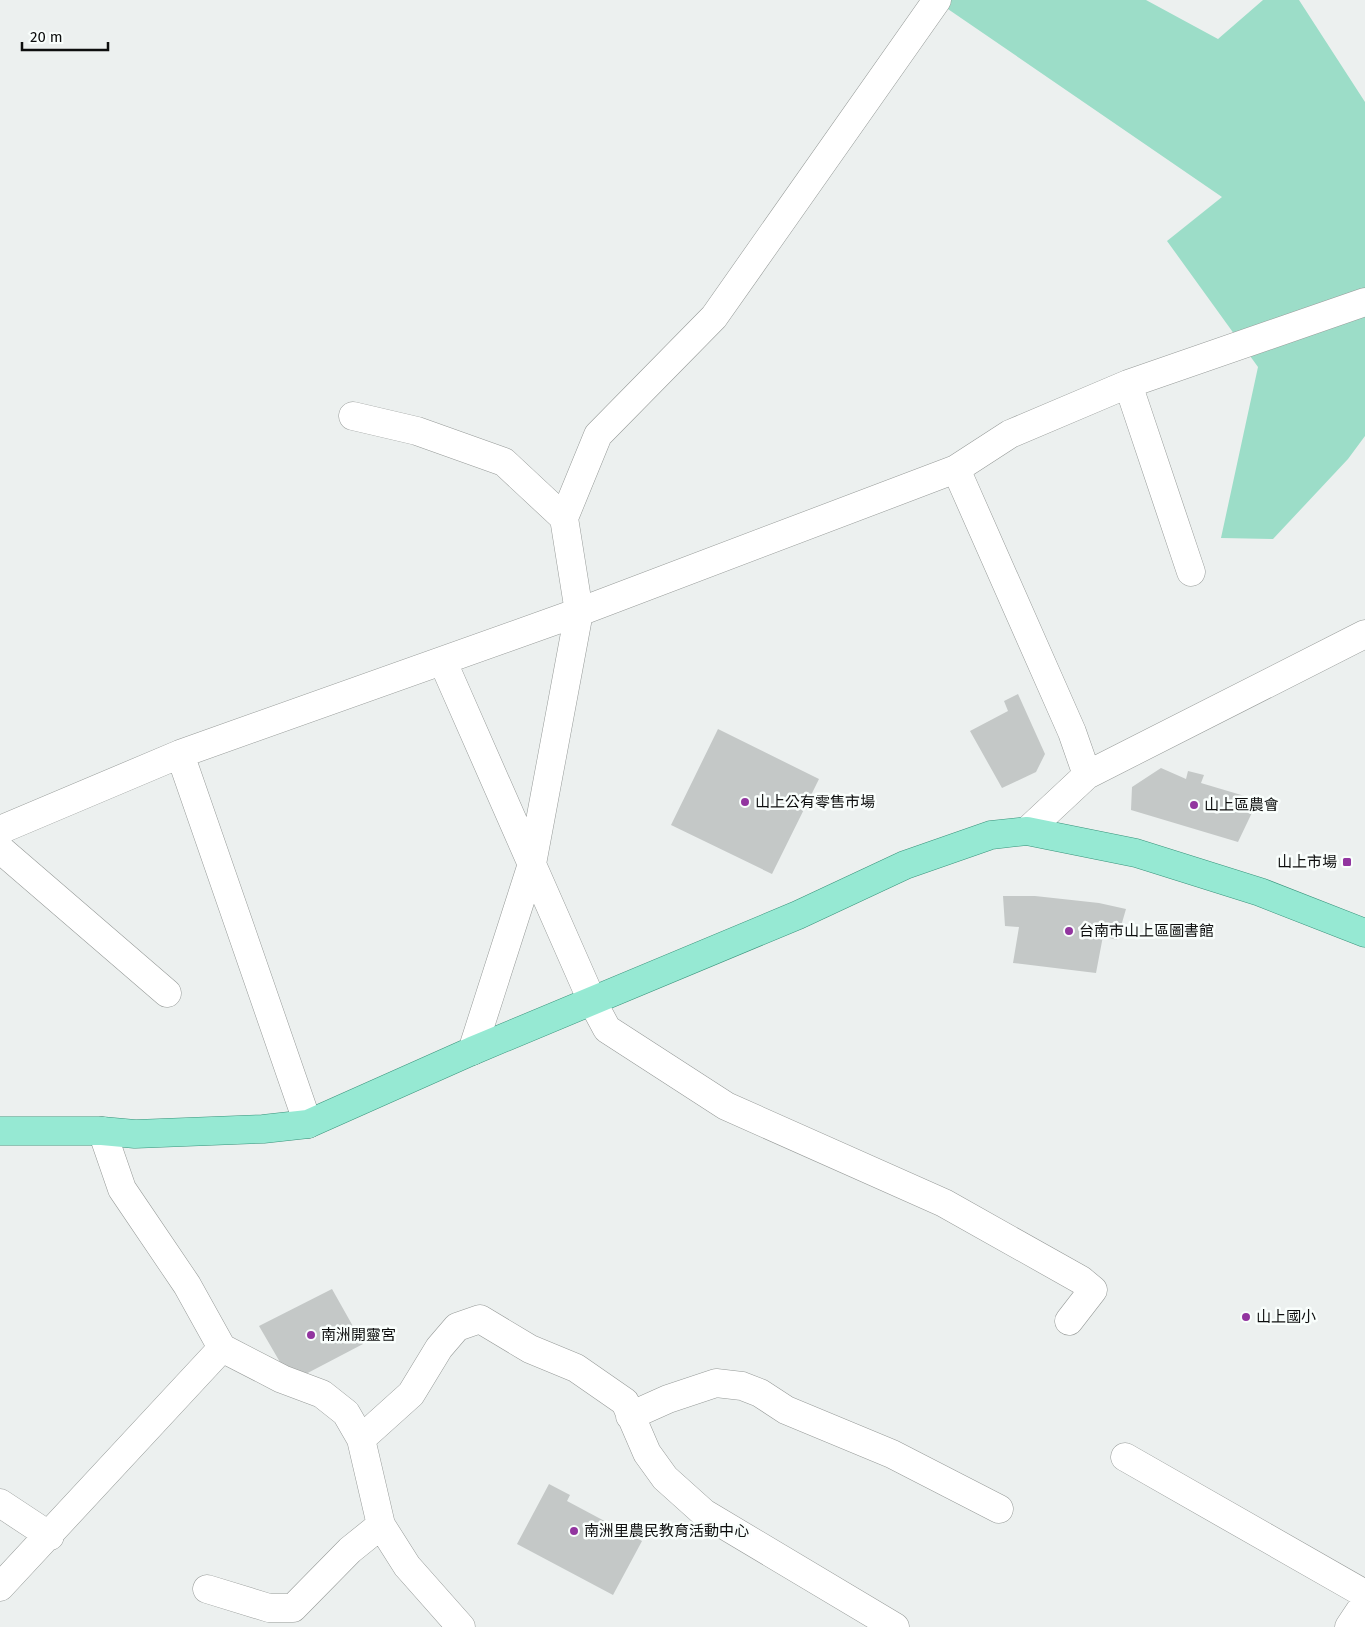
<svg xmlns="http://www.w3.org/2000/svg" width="1365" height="1627" font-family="'Fira Sans','Noto Sans TC',sans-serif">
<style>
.green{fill:#9cddc8}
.building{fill:#c4c8c7}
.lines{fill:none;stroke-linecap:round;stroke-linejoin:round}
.minor-casing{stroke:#969a98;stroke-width:29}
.major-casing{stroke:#39937b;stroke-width:29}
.minor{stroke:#fff;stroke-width:28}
.major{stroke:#96e9d3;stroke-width:28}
.poi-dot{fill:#92359f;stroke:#f9fefc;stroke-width:2}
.labels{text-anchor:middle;stroke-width:5;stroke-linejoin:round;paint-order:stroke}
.poi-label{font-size:15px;fill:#0d0e0e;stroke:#f9fefc;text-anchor:start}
</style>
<rect width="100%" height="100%" fill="#ecf0ef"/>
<path class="green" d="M946,0H1146L1218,39L1263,0H1299L1365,102V436L1348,459L1273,539L1221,538L1258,367L1167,241L1222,197L942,5Z"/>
<path class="building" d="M1018,694L1045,754L1036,772L1002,788L970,731L1008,711L1004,701Z
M718,729L819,779L772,874L671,825Z
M1161,768L1186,779L1188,771L1204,775L1201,783L1258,800L1238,842L1131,810L1132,787Z
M1003,896H1035L1099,903L1126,909L1117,940L1103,936L1096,973L1013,963L1019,927L1005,926Z
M332,1289L363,1344L300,1377L284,1369L259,1326Z
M549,1484L570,1495L567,1501L642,1541L613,1595L517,1544Z"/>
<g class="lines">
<g class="minor-casing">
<path id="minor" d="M1128,384L1191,572
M353,416L417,431L504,462L564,518
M956,469L1072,732L1087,775
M443,662L592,1001L607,1029L726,1106L944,1203L1081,1280L1093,1290L1069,1321
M180,754L308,1124
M0,830L180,754L579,612L956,469L1010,434L1128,384L1365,302
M1027,831L1087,775L1365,634
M0,849L167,993
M472,1051L532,864L579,612L564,518L598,435L714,317L937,0
M102,1131L122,1189L187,1285L222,1348L282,1379L322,1394L346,1413L361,1439L381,1525L407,1566L461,1627
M630,1416L668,1399L716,1383L742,1386L760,1393L786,1410L892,1454L999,1509
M361,1439L411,1394L439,1348L457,1327L480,1319L530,1349L576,1368L625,1402L647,1453L665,1478L704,1513L895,1627
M1125,1457L1365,1594
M0,1503L50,1536
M0,1587L222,1348
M207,1589L269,1608H293L350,1550L381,1525
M1349,1627L1365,1603"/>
</g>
<g class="major-casing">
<path id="major" d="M0,1131H102L135,1134L263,1129L308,1124L472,1051L798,915L905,865L991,835L1027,831L1136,853L1260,892L1365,933"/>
</g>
<use href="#minor" class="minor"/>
<use href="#major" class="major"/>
</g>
<g class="poi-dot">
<circle cx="745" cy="802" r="5"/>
<circle cx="1194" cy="805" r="5"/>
<rect x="1342" y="857" width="10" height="10" rx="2.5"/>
<circle cx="1069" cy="931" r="5"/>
<circle cx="1246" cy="1317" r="5"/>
<circle cx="311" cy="1335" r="5"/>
<circle cx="574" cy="1531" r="5"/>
</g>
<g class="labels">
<g class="poi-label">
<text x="755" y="807">山上公有零售市場</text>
<text x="1204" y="810">山上區農會</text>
<text x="1337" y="867" text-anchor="end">山上市場</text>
<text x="1079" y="936">台南市山上區圖書館</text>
<text x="1256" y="1322">山上國小</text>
<text x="321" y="1340">南洲開靈宮</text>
<text x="584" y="1536">南洲里農民教育活動中心</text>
</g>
</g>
<path d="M22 42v8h86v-8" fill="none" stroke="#0d0e0e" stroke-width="2.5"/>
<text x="30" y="42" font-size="15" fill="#0d0e0e" stroke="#f9fefc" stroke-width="4" paint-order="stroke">20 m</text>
</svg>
